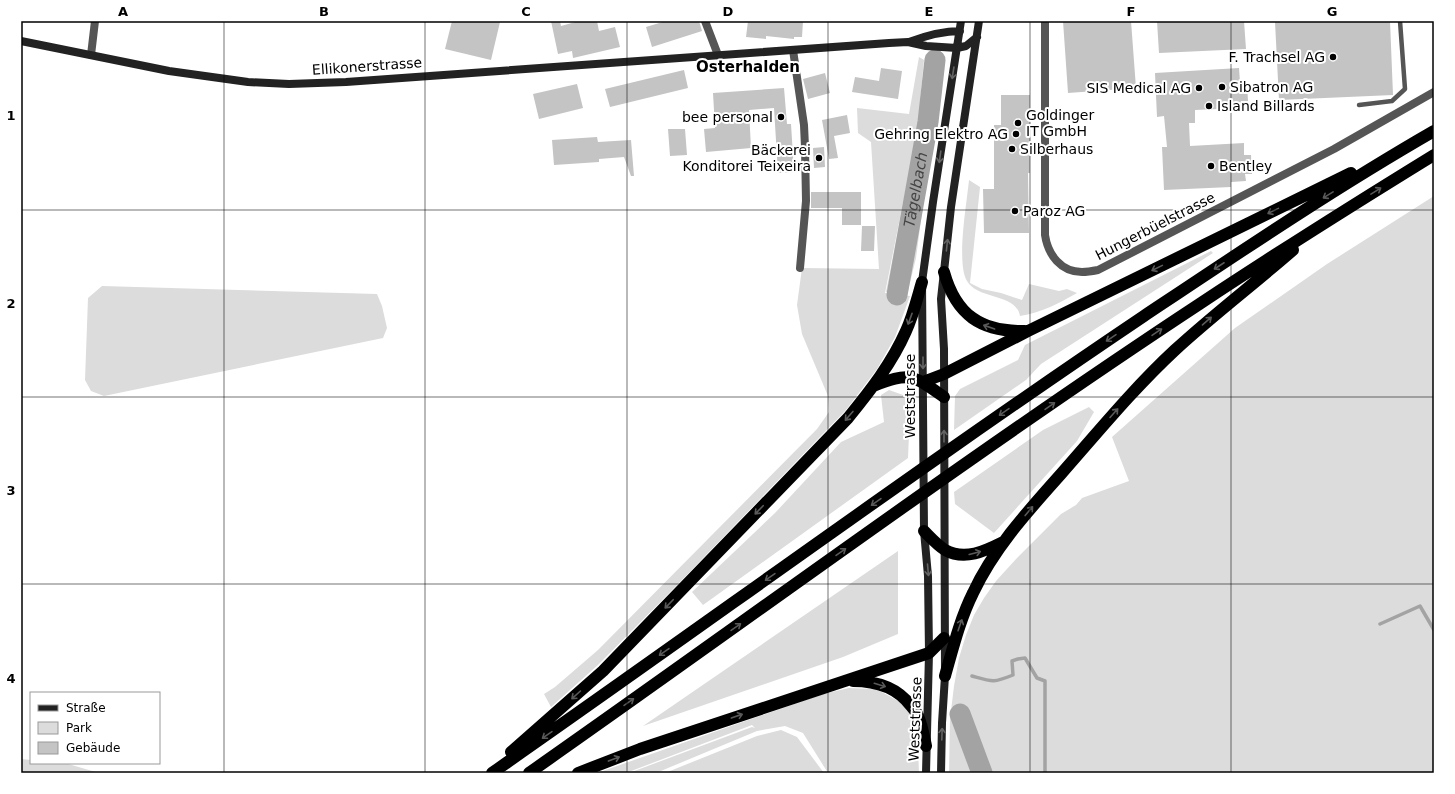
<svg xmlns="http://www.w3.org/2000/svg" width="1455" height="794" font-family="'DejaVu Sans',sans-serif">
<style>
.green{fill:#dcdcdc}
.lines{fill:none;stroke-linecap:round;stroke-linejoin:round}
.stream{stroke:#a3a3a3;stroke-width:3.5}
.river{stroke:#a3a3a3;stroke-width:21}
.building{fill:#c4c4c4}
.lane{stroke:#555;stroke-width:4.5}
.street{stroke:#555;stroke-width:8}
.secondary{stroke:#222;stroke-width:8}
.highway{stroke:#000;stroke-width:12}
.oneway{stroke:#646464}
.oneway2{stroke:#595959}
.grid{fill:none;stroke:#000;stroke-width:1;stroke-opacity:0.55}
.poi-dot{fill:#000;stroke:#fff;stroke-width:1.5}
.labels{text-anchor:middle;stroke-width:4;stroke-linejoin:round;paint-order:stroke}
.poi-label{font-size:14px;fill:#000;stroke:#fff;text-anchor:start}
.street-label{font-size:14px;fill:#000;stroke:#fff}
.neighbourhood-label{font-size:15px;font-weight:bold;fill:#000;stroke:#fff}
.water-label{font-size:15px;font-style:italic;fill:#444;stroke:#fff}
.neatline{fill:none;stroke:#000;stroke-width:1.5}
.grid-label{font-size:13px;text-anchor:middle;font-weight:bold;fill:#000}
</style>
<rect width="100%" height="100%" fill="#fff"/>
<path class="green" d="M919,57L924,60L920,102L926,60L939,64L937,100L916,258L907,295L886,292L910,168L885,293L910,296L895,337L877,369L846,410L681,581L599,664L551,707L544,694L555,687L598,650L817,429L829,412L828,396L802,334L797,305L802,268L879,269L871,142L858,133L857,108L909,114Z
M969,180L980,187L970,283L982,289L1001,293L1022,300L1029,284L1059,291L1067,289L1077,293C1059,303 1041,313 1020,316C1016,293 978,300 967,281C956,263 967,202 969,180Z
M1434,196V773H949L950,719L954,686L959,658L966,635L974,615L984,598L996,581L1017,558L1061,514L1076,505L1082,498L1129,481L1112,437L1235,328L1327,264Z
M1211,251L1213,253L1041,364L1026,380L954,430L955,396L960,389L1018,360L1025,345Z
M102,286L377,294L382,306L387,328L383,338L104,396L91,391L85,380L88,298Z
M889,390L906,396L910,423L906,426L909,434L908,458L703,605L692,592L775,513L841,442L884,422L881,395Z
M1089,407L1094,412L1077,441L994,533L955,504L954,492L1043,430Z
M898,551V634L843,657L643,726Z
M849,688L876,689L904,704L917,725L919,773H828L803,733L785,726L757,731L656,773H629L752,727L755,728L752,725L626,773H597L823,694Z
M781,730L797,737L824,773H665L757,736Z
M21,759L31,760V763H65L99,773H21Z"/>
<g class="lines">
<path class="stream" d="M1380,624L1420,606L1434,630
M972,676C993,682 993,683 1013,675L1012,661L1018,659L1025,658L1037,678L1045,681V773"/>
<g class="river">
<path id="s1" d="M897,295L928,122L935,60"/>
<path d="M960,714L982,773"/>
</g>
</g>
<path class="building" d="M452,21H494L500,22L491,60L445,49Z
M551,21H560L561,26L579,21H597L599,31L615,27L620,47L573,58L572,51L558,54Z
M666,21H699L702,31L652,47L646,27Z
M748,21H803L802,37H794V39L766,36V39L746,37Z
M1063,21H1131L1136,88L1068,93Z
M1157,21H1244L1246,49L1159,53Z
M1291,21H1390L1393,95L1279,100L1275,22Z
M881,68L902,71L898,99L852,92L855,77L879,81Z
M1239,68L1240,82H1247L1248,101H1241V108L1195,110V123H1189L1190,146L1244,143V155H1251L1252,174H1245L1246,181L1231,182V187L1164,190L1162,147H1167L1164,116L1157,117L1155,73Z
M684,70L688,88L610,107L605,89Z
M825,73L830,93L808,99L803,79Z
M577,84L583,108L539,119L533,94Z
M784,88L787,124H791L794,172L778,173L774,108L749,110L751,148L706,152L704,129L715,128L713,93Z
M1001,95H1030V173H1028L1029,233H984L983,189H994V125H1001Z
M847,115L850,133L834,136L838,158L829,159L822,120Z
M668,129H685L687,155L670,156Z
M597,137L598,142L631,140L634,176H631L624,157L599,159V162L554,165L552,140Z
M824,147L825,167L814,168L813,148Z
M811,192H861V225H842V208H811Z
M862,226H875L874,251H861Z"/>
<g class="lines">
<path class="lane" d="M1359,105L1392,101L1405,89L1400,21"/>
<path class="street" d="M705,21L718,55
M1045,21V235C1048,255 1061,272 1082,272C1088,272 1093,271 1098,270L1334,149L1434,92
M793,50L804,125L805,147L806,201L800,268
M91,55L95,21"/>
<path class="secondary" d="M21,41L169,71L248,82L289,84L346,82L889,43L908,42L926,46L957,48L966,46L977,37
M909,42C925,36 942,31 960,31
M926,773L929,653L928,576L924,531L922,282L933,202L961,21
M941,773L942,723L945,676L944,349L941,299L951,207L979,21"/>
<path class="highway" d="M944,272C956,315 981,332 1025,331
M923,382L944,374L1028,331L1351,173
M873,386C911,372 911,374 944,397
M924,531C930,537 937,545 945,550C965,561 985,551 1003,542
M945,676C953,648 960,619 973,593C994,548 1028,511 1061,474C1098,432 1134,388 1175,350C1213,315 1254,284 1293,250
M853,681C876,681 897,687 911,706C913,709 917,712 918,716C922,725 924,736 926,746
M511,752L603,671L848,418C870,391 892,363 906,331C913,316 917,299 922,282
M492,773C710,621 924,464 1144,316C1240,252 1335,188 1434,131
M529,773C753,616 973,453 1201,303C1278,252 1356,203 1434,155
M578,773L640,749L929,653L944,638"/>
</g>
<defs><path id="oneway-shaft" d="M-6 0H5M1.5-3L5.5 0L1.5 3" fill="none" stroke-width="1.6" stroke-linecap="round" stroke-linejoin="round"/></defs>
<g class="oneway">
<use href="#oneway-shaft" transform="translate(953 73) rotate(99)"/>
<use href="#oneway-shaft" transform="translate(940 157) rotate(98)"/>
<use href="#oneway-shaft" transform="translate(947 245) rotate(-84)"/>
<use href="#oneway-shaft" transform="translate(923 363) rotate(90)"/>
<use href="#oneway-shaft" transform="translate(944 436) rotate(-90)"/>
<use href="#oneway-shaft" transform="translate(928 570) rotate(85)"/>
<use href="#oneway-shaft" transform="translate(942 734) rotate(-88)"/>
</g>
<g class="oneway2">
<use href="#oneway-shaft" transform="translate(1376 191) rotate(-32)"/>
<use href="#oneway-shaft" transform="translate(1328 195) rotate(148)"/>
<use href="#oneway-shaft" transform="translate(1273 211) rotate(154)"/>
<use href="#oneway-shaft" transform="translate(1219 266) rotate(147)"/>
<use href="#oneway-shaft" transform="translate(1157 268) rotate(154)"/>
<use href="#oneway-shaft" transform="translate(910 319) rotate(110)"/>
<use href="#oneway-shaft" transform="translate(1207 321) rotate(-41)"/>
<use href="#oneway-shaft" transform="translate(989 327) rotate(-161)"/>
<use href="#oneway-shaft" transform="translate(1157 332) rotate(-34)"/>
<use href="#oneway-shaft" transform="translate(1111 338) rotate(146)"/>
<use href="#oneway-shaft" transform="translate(1050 406) rotate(-35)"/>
<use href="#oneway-shaft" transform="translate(1004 412) rotate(145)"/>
<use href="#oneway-shaft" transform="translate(1114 413) rotate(-48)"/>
<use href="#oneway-shaft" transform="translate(849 416) rotate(131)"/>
<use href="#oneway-shaft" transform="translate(876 502) rotate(145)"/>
<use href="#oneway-shaft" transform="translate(759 510) rotate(134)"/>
<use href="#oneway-shaft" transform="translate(1029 511) rotate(-50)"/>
<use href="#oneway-shaft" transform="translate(841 552) rotate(-35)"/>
<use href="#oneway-shaft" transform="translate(975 553) rotate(-15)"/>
<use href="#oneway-shaft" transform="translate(770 577) rotate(145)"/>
<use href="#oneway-shaft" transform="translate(669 604) rotate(134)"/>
<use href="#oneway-shaft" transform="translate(960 625) rotate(-71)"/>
<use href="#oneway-shaft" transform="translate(736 627) rotate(-35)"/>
<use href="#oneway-shaft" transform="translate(664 652) rotate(145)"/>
<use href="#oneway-shaft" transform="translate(880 685) rotate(17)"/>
<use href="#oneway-shaft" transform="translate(576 695) rotate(138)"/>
<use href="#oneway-shaft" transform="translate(629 702) rotate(-35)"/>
<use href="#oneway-shaft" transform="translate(737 716) rotate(-19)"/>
<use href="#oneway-shaft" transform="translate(547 735) rotate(145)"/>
<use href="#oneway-shaft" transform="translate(614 759) rotate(-20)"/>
</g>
<path class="grid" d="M224,21V773M425,21V773M627,21V773M828,21V773M1030,21V773M1231,21V773M21,210H1434M21,397H1434M21,584H1434"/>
<g class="poi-dot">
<circle cx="1333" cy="57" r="4"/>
<circle cx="1222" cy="87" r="4"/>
<circle cx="1199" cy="88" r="4"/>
<circle cx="1209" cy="106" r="4"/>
<circle cx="781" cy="117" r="4"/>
<circle cx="1018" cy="123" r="4"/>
<circle cx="1016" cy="134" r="4"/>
<circle cx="1012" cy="149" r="4"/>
<circle cx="819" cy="158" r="4"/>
<circle cx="1211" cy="166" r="4"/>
<circle cx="1015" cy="211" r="4"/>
</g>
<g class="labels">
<g class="poi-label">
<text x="1325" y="62" text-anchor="end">F. Trachsel AG</text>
<text x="1230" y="92">Sibatron AG</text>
<text x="1191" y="93" text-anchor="end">SIS Medical AG</text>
<text x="1217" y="111">Island Billards</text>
<text x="1026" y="120">Goldinger<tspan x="1026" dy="16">IT GmbH</tspan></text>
<text x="773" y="122" text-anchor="end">bee personal</text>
<text x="1008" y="139" text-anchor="end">Gehring Elektro AG</text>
<text x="1020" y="154">Silberhaus</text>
<text x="811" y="155" text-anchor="end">Bäckerei<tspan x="811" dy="16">Konditorei Teixeira</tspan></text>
<text x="1219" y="171">Bentley</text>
<text x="1023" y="216">Paroz AG</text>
</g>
<g class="street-label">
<text transform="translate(367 66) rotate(-4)" y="5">Ellikonerstrasse</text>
<text transform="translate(1155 226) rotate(-27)" y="5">Hungerbüelstrasse</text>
<text transform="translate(910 396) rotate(-90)" y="5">Weststrasse</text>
<text transform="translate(915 719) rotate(-88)" y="5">Weststrasse</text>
</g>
<g class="neighbourhood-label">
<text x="748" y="72">Osterhalden</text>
</g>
<g class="water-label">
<text dy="5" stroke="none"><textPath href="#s1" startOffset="107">Tägelbach</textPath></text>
</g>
</g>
<rect width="1455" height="794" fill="none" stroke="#ffffff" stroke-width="44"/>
<rect x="30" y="692" width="130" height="72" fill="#ffffff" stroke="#999999"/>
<rect x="38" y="705" width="20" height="6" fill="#222222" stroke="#999999"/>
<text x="66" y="712" font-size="12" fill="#000000">Straße</text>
<rect x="38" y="722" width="20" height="12" fill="#dcdcdc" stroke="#999999"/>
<text x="66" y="732" font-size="12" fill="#000000">Park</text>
<rect x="38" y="742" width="20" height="12" fill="#c4c4c4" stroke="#999999"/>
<text x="66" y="752" font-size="12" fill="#000000">Gebäude</text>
<rect x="22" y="22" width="1411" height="750" class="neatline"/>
<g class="grid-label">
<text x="123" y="16">A</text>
<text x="324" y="16">B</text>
<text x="526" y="16">C</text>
<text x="728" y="16">D</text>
<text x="929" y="16">E</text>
<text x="1131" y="16">F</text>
<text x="1332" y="16">G</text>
<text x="11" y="120">1</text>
<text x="11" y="308">2</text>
<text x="11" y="495">3</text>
<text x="11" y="683">4</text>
</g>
</svg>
